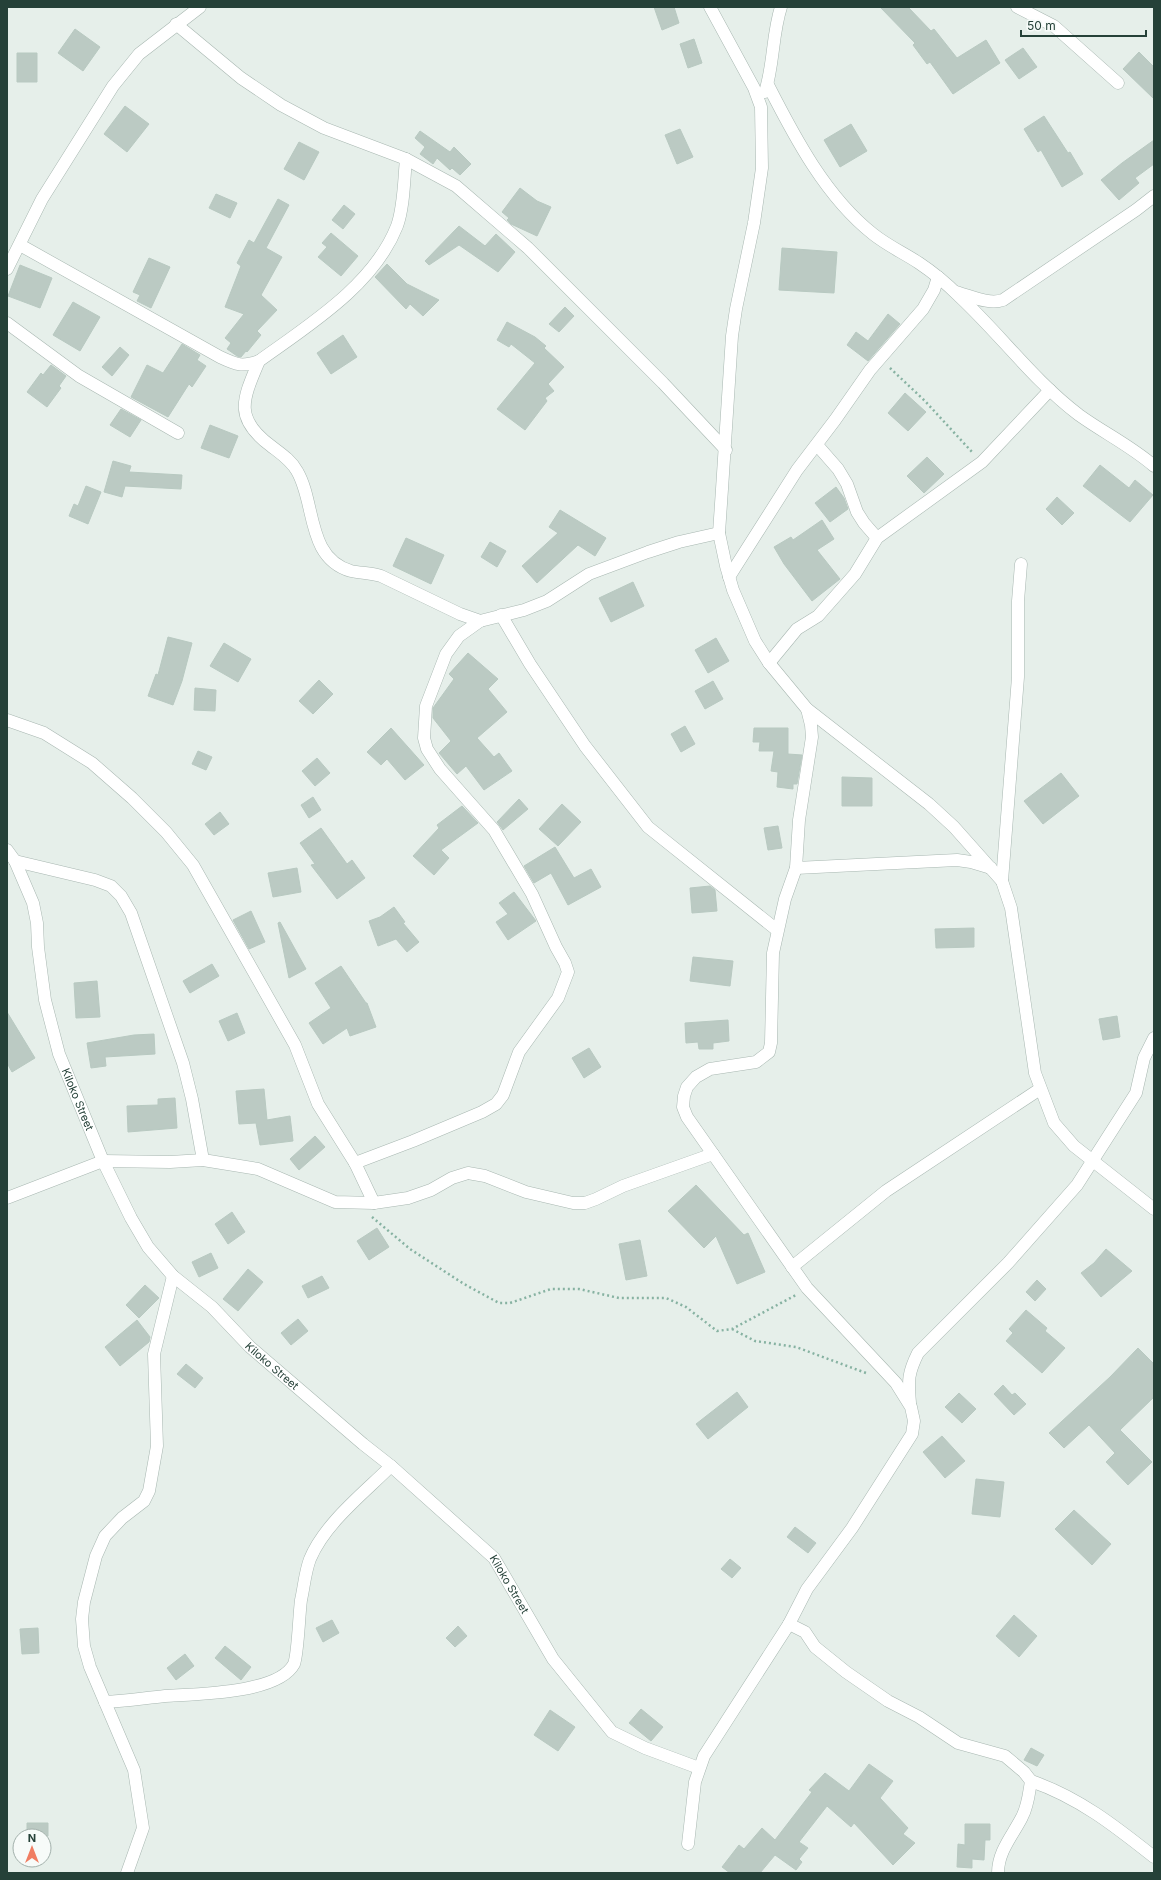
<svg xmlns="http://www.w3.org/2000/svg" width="1161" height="1880" font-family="Inter,sans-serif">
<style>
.building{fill:#bbcac3;stroke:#b8c9c1}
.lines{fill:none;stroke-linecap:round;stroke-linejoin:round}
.street-casing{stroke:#a8b7b1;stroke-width:13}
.path{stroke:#87b2a2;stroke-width:2.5;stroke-dasharray:2 3;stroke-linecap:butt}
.street{stroke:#fff;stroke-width:12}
.labels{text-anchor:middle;stroke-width:3.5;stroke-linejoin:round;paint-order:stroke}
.street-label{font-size:11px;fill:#254138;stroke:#f7fbf9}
</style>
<rect width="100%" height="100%" fill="#e6efea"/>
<path class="building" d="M654,7H674L679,23L662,30Z
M880,7H908L931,31L934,29L957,58L986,40L1000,63L953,94L930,62L927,64L913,45L915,43Z
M75,29L100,47L83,71L58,53Z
M694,39L702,63L688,68L680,44Z
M1023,48L1037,67L1019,79L1005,60Z
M1139,52L1154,67V99L1123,69Z
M17,53H37V82H17Z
M125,106L149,124L127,152L104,134Z
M1044,116L1068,153L1070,152L1083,174L1062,187L1041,150L1038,152L1024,129Z
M851,124L867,151L840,167L824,140Z
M680,129L693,157L677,164L665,135Z
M420,131L450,152L454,147L471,164L460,175L452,168L450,170L437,158L433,164L420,154L425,147L415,138Z
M1154,140V164L1135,178L1139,183L1119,200L1101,180L1122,163Z
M299,142L319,152L304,180L284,169Z
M520,188L537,201L551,207L537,236L511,224L507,220L509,218L502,212Z
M216,194L237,203L230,218L209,208Z
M278,199L289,205L266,248L282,257L261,295L277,310L257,331L261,335L247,352L246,351L241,357L237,356L227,349L231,343L225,338L244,314L225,307L241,266L237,263L249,240L254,243Z
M344,205L355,214L343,229L332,220Z
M459,226L485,246L496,234L515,252L498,272L459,245L429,265L425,261Z
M331,233L358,256L341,276L318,257L327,247L322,243Z
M782,248L837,252L834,293L779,290Z
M149,258L170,267L151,308L137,301L140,295L133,292Z
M387,264L407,284L439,300L423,316L410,304L406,309L375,277Z
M20,265L52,278L40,308L8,296Z
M73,302L100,317L80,351L53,335Z
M565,307L574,316L559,332L549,324Z
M888,314L900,324L868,361L847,345L856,332L868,341Z
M507,322L535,337L546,346L544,348L564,367L548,384L554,391L545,398L547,401L525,430L497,409L535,363L511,344L509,347L497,340Z
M343,335L357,357L331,374L317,353Z
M182,344L200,355L197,360L206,366L192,387L189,384L168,417L131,397L147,365L163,373Z
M120,347L129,355L112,376L102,367Z
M51,365L66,376L59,386L61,388L47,407L27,392L41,373L43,375Z
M905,393L926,412L908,431L888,413Z
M121,409L141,420L130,437L110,425Z
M210,425L238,436L229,458L201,448Z
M927,457L944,474L924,493L907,476Z
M113,461L131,466L129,472L182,475L181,489L125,486L122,497L104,492Z
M1100,465L1129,488L1135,480L1153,495L1130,522L1083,486Z
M86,486L101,492L88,524L69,516L74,504L78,506Z
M836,487L844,498L848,509L830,522L815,503Z
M1057,497L1074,513L1062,525L1046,509Z
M560,510L606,538L595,556L578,545L537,583L522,566L558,533L549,527Z
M822,520L834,539L817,550L840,579L812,601L784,564L774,547L791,537L793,540Z
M406,538L444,555L431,584L393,566Z
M490,542L506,551L497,567L481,557Z
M633,582L644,606L611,622L599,598Z
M168,637L192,643L182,681L173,705L148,696L156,674L158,675Z
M716,638L729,661L708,673L695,650Z
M224,643L251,659L238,682L210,666Z
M468,653L498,679L488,689L507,712L477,738L494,757L499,753L512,771L484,790L466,766L457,774L439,753L451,741L433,718V708L454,679L449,674Z
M319,680L333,694L313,714L299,701Z
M713,681L723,699L705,709L695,691Z
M195,688L216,690L215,711L194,710Z
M685,726L695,744L681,752L671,734Z
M391,728L424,765L405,780L387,759L381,765L367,752Z
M754,728H788V754L802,755L797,784H793V789L777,787L778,772L771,771L774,751H759L760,742H753Z
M198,751L212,757L206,770L192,764Z
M317,758L330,773L315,786L302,771Z
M1061,773L1079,796L1043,824L1024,801Z
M842,777L872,778V806H842Z
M313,797L321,810L309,818L301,805Z
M519,799L528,809L503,830L497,822Z
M562,804L581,822L558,846L539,829Z
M462,806L478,823L441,850L449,858L434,875L413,856L439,828L437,825Z
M220,812L229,824L214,835L205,824Z
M778,826L782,848L768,850L764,828Z
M321,828L347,864L352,860L365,878L337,899L311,865L315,864L300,843Z
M555,847L574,878L591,869L601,887L568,905L551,873L534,883L524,866Z
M297,868L301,892L273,897L268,873Z
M710,886L715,890L717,911L692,913L690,888Z
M514,892L536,921L508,940L496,922L508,914L499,903Z
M394,907L405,922L403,923L419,942L407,952L396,939L378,946L369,921L380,917Z
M251,911L265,942L249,949L233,920Z
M280,922L306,969L289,978L278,923Z
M974,928V947L936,948L935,929Z
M693,957L733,961L730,986L690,981Z
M212,964L219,976L190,993L183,981Z
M341,966L366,1003H367L376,1027L350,1036L347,1028L323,1044L309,1023L331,1008L315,983Z
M97,981L100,1017L76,1018L74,983Z
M7,1012L35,1058L12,1072L7,1063Z
M237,1013L245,1033L228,1041L219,1021Z
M1117,1016L1120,1037L1103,1040L1099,1019Z
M728,1020L729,1041L713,1043V1049H699L698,1042L686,1043L685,1023Z
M154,1034L155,1054L105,1057L106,1066L91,1068L87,1043L134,1035Z
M589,1048L601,1067L584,1078L572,1058Z
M264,1089L267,1120L290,1116L293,1141L260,1145L256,1123L239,1124L236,1091Z
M175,1098L177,1128L128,1132L127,1106L158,1105V1099Z
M315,1136L325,1147L299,1170L290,1159Z
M696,1185L744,1235L748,1233L765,1272L737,1284L716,1236L704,1248L668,1211Z
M232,1212L245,1232L228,1244L215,1224Z
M377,1228L389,1247L369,1260L357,1241Z
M640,1240L647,1276L626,1280L619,1244Z
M1106,1249L1132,1271L1101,1297L1081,1273L1094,1263Z
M211,1253L218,1268L199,1277L192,1262Z
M248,1269L263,1282L238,1311L223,1299Z
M322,1276L329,1288L308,1298L302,1286Z
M1037,1280L1046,1289L1035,1301L1026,1292Z
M145,1285L159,1298L139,1318L126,1305Z
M1026,1310L1047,1328L1045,1331L1065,1348L1042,1373L1006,1341L1013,1333L1009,1329Z
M298,1319L308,1331L291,1345L281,1333Z
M137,1320L150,1337L149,1342L120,1366L105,1347Z
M1138,1348L1154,1364V1397L1120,1430L1152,1462L1128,1485L1106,1462L1115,1453L1089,1425L1064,1448L1049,1433L1110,1377Z
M186,1364L203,1378L195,1388L177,1374Z
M1003,1385L1012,1395L1015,1393L1026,1404L1014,1415L994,1394Z
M737,1392L748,1407L708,1439L696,1424Z
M959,1393L976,1409L962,1423L945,1407Z
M942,1436L965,1461L945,1478L923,1452Z
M976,1479L1004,1482L1000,1517L972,1514Z
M1074,1510L1111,1544L1092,1565L1055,1529Z
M795,1527L816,1543L808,1553L787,1537Z
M730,1559L741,1568L732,1578L721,1569Z
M1014,1615L1037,1636L1019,1657L996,1636Z
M332,1620L339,1633L323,1642L316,1628Z
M458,1626L467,1636L455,1647L446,1638Z
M38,1628L39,1653L22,1654L20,1629Z
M225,1646L251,1667L241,1680L215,1658Z
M185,1654L194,1666L176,1680L167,1668Z
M641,1709L663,1727L651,1741L629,1723Z
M550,1710L575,1727L558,1751L534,1735Z
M1031,1748L1044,1755L1037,1766L1024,1760Z
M869,1764L893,1781L880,1798L908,1828L903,1834L915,1843L893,1865L854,1823L851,1827L827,1806L799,1842L808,1848L799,1859L802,1862L796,1870L775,1855L760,1873H730L722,1867L739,1845L744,1849L762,1828L775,1840L812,1792L809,1790L825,1773L849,1791Z
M27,1823H48V1836H27Z
M965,1824H990V1840H985L984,1860L972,1859V1868L957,1867L958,1844L965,1845Z"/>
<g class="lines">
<g class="street-casing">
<g id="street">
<path d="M710,7L754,88L761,107L762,168L754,223L736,309L732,336L722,489L719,533L726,566L733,590L755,641L769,663L807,709L929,804L954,827L1002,881L1011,908L1035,1073L1054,1123L1074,1146L1154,1209"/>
<path d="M1017,7L1054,26L1118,83"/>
<path d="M176,24L241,78L281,105L324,128L406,159L456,186L528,248L663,383L726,450"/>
<path d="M768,85C795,138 826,197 873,234C888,246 904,253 919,263C934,273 947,284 959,296C1000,334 1034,381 1079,415C1104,433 1131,446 1154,466"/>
<path d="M765,92C774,64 772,35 781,7"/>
<path d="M20,245L220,357C237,365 242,367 259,361C309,325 374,285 397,226C404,207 404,179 406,159"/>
<path d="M7,269L42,199L113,86L139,54L200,7"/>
<path d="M956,292C971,296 989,305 1003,300L1136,210L1154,196"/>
<path d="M7,323L79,376L178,433"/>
<path d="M259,361C243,399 233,418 271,446C280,453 291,460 297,471C316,503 306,558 351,571C360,573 371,573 381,576L460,614L480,621L524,610L547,601L589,574L648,552L679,542L719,533"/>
<path d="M817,445L838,469L847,484L857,512L864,523L877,538"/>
<path d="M729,577L797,470L835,420L870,370L923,309L934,290L938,277"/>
<path d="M501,615L530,664L585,746L648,827L777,930"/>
<path d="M769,663L797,629L818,616L855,574L877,538L982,462L1050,390"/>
<path d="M7,720L44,733L92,763L132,798L166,832L193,865L295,1045L318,1104L355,1163L374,1203"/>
<path id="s1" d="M7,850L15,861L33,903L37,923L38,947L45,1000L59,1054L103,1161L131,1218L148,1247L173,1276L212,1307L250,1347L363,1444L391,1466L494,1558L553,1659L612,1732L645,1748L699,1768"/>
<path d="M15,861L95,880L111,886L121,896L131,913L183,1063L192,1099L203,1160"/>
<path d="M796,868L957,860L971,862L991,868"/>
<path d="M1002,881L1018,677V601L1021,564"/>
<path d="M355,1163L413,1141L482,1112L496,1104L503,1095L519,1052L558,998L568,972L565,963L556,947L532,894L494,830L440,769L427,749L424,738L426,706L446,654L459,636L480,621"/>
<path d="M7,1198L103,1161L170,1162L203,1160L258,1169L335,1202L374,1203L408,1198L431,1190L452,1178L468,1173L485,1176L526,1192L573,1203H585L596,1199L623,1186L713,1154"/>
<path d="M792,1267L886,1191L1040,1089"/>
<path d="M910,1403C908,1380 908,1373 918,1353L1008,1263L1077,1185L1136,1093L1144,1058L1154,1038"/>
<path d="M789,1624L805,1632L815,1647L846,1672L888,1701L919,1717L958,1743L1005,1756L1024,1772L1031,1781C1029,1793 1028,1806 1022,1817C1013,1835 998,1851 998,1873"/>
<path d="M105,1702C125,1701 145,1698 165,1696C195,1694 278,1694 294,1664C298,1654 299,1615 301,1600C304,1587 305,1572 310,1559C325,1523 364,1493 391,1466"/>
<path d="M1031,1781C1078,1797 1115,1826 1154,1857"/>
<path d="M688,1844L695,1782L704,1756L789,1624L807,1589L852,1528L912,1434L914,1421L911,1407L896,1383L807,1288L687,1117L683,1107L684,1096L687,1087L696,1077L710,1069L756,1062L769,1052L771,1043L773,953L785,899L796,868L799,820L812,737L811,725L807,709"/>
<path d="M127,1873L143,1828L134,1770L90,1667L84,1646L82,1619L84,1602L96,1556L105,1536L122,1518L144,1501L149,1491L157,1446L154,1354L173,1276"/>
</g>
</g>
<path class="path" d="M890,368L925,401L972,452
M372,1217L410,1249L464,1284L499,1303H510L551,1289H579L619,1298H666L686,1307L717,1331L732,1329L796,1295
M732,1329L755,1341L796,1347L866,1373"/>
<use href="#street" class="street"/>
</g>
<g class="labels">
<g class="street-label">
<text dy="4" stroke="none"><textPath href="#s1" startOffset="262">Kiloko Street</textPath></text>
<text dy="4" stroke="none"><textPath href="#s1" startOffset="598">Kiloko Street</textPath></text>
<text dy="4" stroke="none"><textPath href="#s1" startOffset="922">Kiloko Street</textPath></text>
</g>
</g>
<rect width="1161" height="1880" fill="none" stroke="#254138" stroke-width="16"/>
<g transform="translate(32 1848)"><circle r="19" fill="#f7fbf9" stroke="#a3b1ac"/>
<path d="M0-3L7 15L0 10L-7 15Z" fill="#f07d62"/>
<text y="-6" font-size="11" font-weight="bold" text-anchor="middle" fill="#254138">N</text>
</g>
<path d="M1021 30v6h125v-6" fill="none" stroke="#254138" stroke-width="2"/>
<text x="1027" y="30" font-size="12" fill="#254138" stroke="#f7fbf9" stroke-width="3" paint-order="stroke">50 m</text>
</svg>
